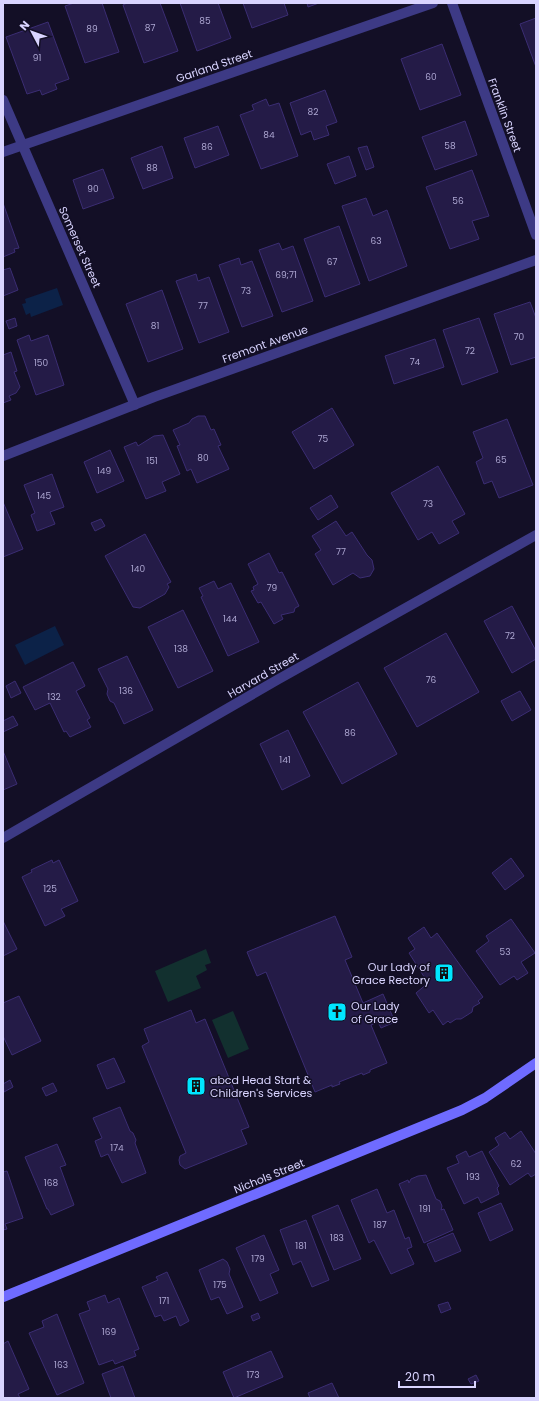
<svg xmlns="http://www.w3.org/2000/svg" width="539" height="1401" font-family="Poppins,sans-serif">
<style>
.green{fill:#12302f}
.water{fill:#0c2248}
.building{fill:#241b47;stroke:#3b2d73}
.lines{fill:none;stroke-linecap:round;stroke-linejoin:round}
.street{stroke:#3d3a85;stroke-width:10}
.secondary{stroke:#6f6bff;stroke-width:10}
.labels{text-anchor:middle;stroke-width:3;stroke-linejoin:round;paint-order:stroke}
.number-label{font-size:9px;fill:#aca6d1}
.street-label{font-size:11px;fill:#d9d4ff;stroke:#130f26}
.poi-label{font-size:11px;fill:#d9d4ff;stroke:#130f26;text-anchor:start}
</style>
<rect width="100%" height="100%" fill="#130f26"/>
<path class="green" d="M206,949L211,963L205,965L207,970L196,976L201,988L168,1002L155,971Z
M233,1011L249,1049L228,1058L212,1020Z"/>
<path class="water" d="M57,288L63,305L31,317L30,313L26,315L22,304L26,303L25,299Z
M55,626L64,645L25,665L15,645Z"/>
<path class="building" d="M74,3H102L119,52L85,63L65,6Z
M127,3H160L178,51L144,63L123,5Z
M180,3H218L231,38L197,51Z
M243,3H284L288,15L252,28Z
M307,3H319L308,7Z
M536,18V67L520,24Z
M48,22L69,79L55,84L57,89L42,95L40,90L27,94L6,37Z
M442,44L461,95L420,110L401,59Z
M325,90L337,122L326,126L329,135L314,140L311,131L301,135L290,103Z
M266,99L269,106L279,103L298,156L261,169L240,115L254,110L252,105Z
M465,121L477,155L435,170L422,137Z
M218,126L229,155L195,168L184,138Z
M162,146L173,178L143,189L131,158Z
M367,146L374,167L366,170L358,148Z
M349,156L356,176L335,184L327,164Z
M103,169L114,198L83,209L73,180Z
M472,170L489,216L472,221L479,239L450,249L426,187Z
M366,198L373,216L387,210L407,266L369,281L342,206Z
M3,203L19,248L14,249L15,252L3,257Z
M339,226L360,284L325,297L304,239Z
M279,243L282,250L293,246L313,301L282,312L259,250Z
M239,258L241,265L252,261L273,316L242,327L219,265Z
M10,268L18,290L3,296V270Z
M196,274L198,281L209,277L229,332L199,343L176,281Z
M162,290L183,349L148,362L126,304Z
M530,302L536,318V357L511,365L494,314Z
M15,318L17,326L9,329L6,321Z
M479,318L498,372L462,385L443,330Z
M29,335L31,341L48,335L64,385L36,395L17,340Z
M435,339L444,367L394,384L385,356Z
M11,352L17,371L14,372L20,387L16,393L9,396L11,400L3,403V355Z
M332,408L354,445L314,469L292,432Z
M198,416H205L211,430L214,429L221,445L218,446L229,469L197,483L191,469L187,471L177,446L180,445L173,430L189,423L192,419Z
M507,419L533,485L499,498L492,481L484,484L476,462L483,458L473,432Z
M163,435L180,474L162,482L166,491L146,499L124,447L136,442L138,446L154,436Z
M110,450L124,481L97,493L84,462Z
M438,466L465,514L452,521L459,533L439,544L432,532L418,540L391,493Z
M52,474L64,507L50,512L55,524L37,531L31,515L35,513L24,485Z
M331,495L338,507L318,520L310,508Z
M3,502L23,549L3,557Z
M101,519L105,526L95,531L91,523Z
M336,521L346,536L352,532L367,555L372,560L374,569L370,576L360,578L353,573L333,585L315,554L321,550L312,536Z
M145,534L171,582L167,584L169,587L165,594L140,608L133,607L105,556Z
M269,553L279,573L282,572L299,606L295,608L294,612L281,615L283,619L274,624L261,602L258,603L251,591L254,590L253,587L258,584L248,564Z
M214,581L218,589L231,583L259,642L228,656L201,597L203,596L199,588Z
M512,606L536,651V659L512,673L484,621Z
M183,610L213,671L178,688L148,627Z
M446,633L479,692L417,727L384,668Z
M127,656L153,710L124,724L114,703L110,701L107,694L108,689L98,669Z
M73,662L85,686L76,691L90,718L87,720L91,727L70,737L66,731L64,732L50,703L35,710L23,687Z
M15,681L21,693L11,698L6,686Z
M358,682L397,754L342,784L303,712Z
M520,691L531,710L512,721L501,701Z
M13,716L18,725L3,732V721Z
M288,730L310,776L282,790L260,744Z
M3,751L17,784L3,790Z
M511,858L524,876L505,890L492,873Z
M52,860L53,863L59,860L78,901L61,909L65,916L45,926L22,877L32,872L31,870Z
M335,916L352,957L345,960L363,1003L383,994L395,1022L381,1028L378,1022L371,1025L387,1063L370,1070V1072L363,1075L362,1073L339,1082L340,1084L332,1087V1085L315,1092L266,972L257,976L247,952Z
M511,919L535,953L521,962L528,973L517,980L514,976L500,985L476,951L489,941L486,936Z
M3,921L17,949L3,956Z
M424,927L431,938L437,933L483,997L478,1001L480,1003L473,1007L472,1012L461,1019H456L450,1023L448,1021L443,1025L433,1010L429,1013L416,993L428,983L409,953L415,949L408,938Z
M19,996L41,1041L12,1055L3,1036V1003Z
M191,1010L196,1023L205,1019L249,1127L241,1130L247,1144L185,1169L180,1165L179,1160L180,1156L186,1153L142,1046L149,1042L144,1029Z
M114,1058L125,1082L107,1089L97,1065Z
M10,1080L13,1087L4,1092L3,1084Z
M53,1083L57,1091L46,1096L42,1088Z
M120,1107L130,1131L133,1133L136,1140L135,1143L146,1173L122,1183L108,1154L101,1157L95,1141L102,1138L93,1118Z
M521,1131L536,1154V1174L531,1177L528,1173L510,1185L489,1152L499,1145L495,1138L505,1132L510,1139Z
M57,1144L66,1165L60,1167L74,1205L51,1215L48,1209H47L25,1157Z
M466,1151L469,1157L482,1151L499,1186L497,1188L499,1194L481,1203L478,1197L464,1204L447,1168L459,1163L456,1156Z
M7,1171L23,1218L5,1224L7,1229L3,1230V1172Z
M426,1175L436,1199L440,1201L442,1206L441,1210L444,1209L453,1230L424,1243L399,1184L408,1180L409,1183L411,1179L418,1176Z
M377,1189L387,1213L394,1210L405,1239L409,1237L412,1247L407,1249L414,1264L391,1274L374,1240L369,1243L351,1200Z
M501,1203L513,1230L490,1241L478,1213Z
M338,1205L361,1259L334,1270L312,1216Z
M306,1220L329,1280L312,1287L301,1261L293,1265L280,1230Z
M453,1233L461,1251L435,1262L427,1244Z
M264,1235L279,1270L270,1274L278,1293L260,1301L236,1248Z
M223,1259L227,1262L230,1269L229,1274L243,1307L227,1314L219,1297L211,1300L199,1270Z
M167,1272L189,1321L180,1326L176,1316L164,1321L161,1315L155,1317L142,1287L158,1280L156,1277Z
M105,1295L108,1303L119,1298L139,1349L134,1351L136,1356L115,1364L113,1360L99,1365L79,1314L90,1310L87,1302Z
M448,1302L451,1309L441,1313L438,1305Z
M258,1313L260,1318L253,1321L251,1316Z
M57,1314L84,1383L57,1395L29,1333L44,1327L42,1321Z
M8,1341L29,1389L18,1394L20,1398H3V1344Z
M271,1351L283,1377L234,1398L223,1372Z
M123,1366L135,1398H111L102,1374Z
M476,1375L479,1381L471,1384L468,1379Z
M332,1383L339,1398H310L308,1393Z"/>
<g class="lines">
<path class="street" d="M452,3L536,235
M3,100L135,405
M3,152L433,3
M3,456L154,397L536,260
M3,838L277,680L536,535"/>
<path class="secondary" d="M3,1297L462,1110L485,1098L536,1063"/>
</g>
<defs>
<g id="building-square" transform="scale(1)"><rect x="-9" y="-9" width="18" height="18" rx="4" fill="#00e5ff" stroke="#130f26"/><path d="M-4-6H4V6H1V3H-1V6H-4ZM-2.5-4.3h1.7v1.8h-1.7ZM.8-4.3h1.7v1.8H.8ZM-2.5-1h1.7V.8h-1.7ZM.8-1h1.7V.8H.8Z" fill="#111"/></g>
<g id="church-square" transform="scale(1)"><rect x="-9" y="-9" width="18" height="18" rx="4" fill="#00e5ff" stroke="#130f26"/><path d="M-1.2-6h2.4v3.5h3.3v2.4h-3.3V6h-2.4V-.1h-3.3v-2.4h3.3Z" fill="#111"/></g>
</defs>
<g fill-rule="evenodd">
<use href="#building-square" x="444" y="973"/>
<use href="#church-square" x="337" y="1012"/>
<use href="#building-square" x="196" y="1086"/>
</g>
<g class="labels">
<g class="number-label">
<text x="205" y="24">85</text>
<text x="150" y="31">87</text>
<text x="92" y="32">89</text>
<text x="37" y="61">91</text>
<text x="431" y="80">60</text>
<text x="313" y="115">82</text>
<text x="269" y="138">84</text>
<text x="450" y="149">58</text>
<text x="207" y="150">86</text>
<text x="152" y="171">88</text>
<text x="93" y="192">90</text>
<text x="458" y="204">56</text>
<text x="376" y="244">63</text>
<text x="332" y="265">67</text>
<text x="286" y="278">69;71</text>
<text x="246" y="294">73</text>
<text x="203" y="309">77</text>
<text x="155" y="329">81</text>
<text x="519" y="340">70</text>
<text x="470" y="354">72</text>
<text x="415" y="365">74</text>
<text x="41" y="366">150</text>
<text x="323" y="442">75</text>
<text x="203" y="461">80</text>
<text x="501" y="463">65</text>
<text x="152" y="464">151</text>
<text x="104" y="474">149</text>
<text x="44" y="499">145</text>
<text x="428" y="507">73</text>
<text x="341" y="555">77</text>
<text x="138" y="572">140</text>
<text x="272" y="591">79</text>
<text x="230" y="622">144</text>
<text x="510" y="639">72</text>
<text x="181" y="652">138</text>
<text x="431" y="683">76</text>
<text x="126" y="694">136</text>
<text x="54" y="700">132</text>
<text x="350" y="736">86</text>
<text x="285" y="763">141</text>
<text x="50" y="892">125</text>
<text x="505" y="955">53</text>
<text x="117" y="1151">174</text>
<text x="516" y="1167">62</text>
<text x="473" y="1180">193</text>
<text x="51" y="1186">168</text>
<text x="425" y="1212">191</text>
<text x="380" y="1228">187</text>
<text x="337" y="1241">183</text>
<text x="301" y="1249">181</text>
<text x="258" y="1262">179</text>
<text x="220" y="1288">175</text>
<text x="164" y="1304">171</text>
<text x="109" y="1335">169</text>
<text x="61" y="1368">163</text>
<text x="253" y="1378">173</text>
</g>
<g class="street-label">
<text transform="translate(214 66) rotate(-19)" y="4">Garland Street</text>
<text transform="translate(505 115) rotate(70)" y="4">Franklin Street</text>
<text transform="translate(80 247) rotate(66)" y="4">Somerset Street</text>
<text transform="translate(265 344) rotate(-20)" y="4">Fremont Avenue</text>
<text transform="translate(263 675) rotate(-30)" y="4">Harvard Street</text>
<text transform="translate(269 1176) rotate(-22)" y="4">Nichols Street</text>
</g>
<g class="poi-label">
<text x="430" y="971" text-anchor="end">Our Lady of<tspan x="430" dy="13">Grace Rectory</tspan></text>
<text x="351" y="1010">Our Lady<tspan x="351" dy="13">of Grace</tspan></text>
<text x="210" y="1084">abcd Head Start &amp;<tspan x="210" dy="13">Children's Services</tspan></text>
</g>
</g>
<rect width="539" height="1401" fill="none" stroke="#d9d4ff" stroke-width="8"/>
<g transform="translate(32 32) rotate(311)" stroke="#130f26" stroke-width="3" paint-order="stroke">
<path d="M0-3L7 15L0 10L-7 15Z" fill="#d9d4ff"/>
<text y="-6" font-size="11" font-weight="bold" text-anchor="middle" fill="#d9d4ff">N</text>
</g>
<path d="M399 1381v6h76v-6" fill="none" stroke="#d9d4ff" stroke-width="2"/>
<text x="405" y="1381" font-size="12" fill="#d9d4ff" stroke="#130f26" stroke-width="3" paint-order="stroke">20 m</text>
</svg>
